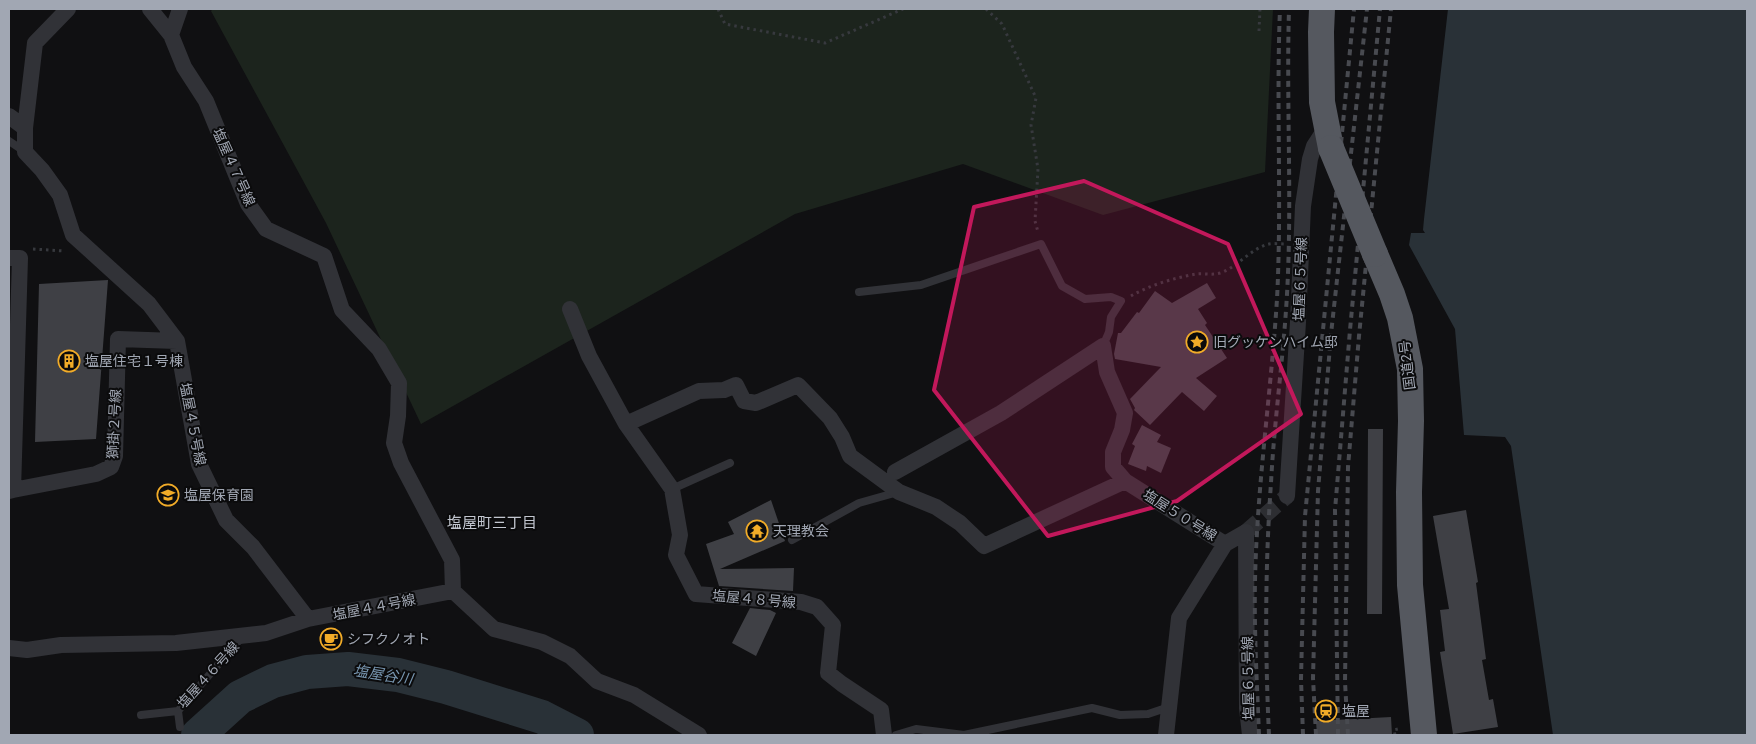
<svg xmlns="http://www.w3.org/2000/svg" width="1756" height="744" font-family="Roboto,'Noto Sans JP',sans-serif">
<style>
.green{fill:#1c241d}
.water{fill:#293137}
.lines{fill:none;stroke-linecap:round;stroke-linejoin:round}
.river{stroke:#293137;stroke-width:34}
.building{fill:#3f4045}
.minor-tunnel{stroke:#2d2e32;stroke-width:16;stroke-dasharray:16 8;stroke-linecap:butt}
.path{stroke:#37393e;stroke-width:3;stroke-dasharray:2.5 4;stroke-linecap:butt}
.service{stroke:#313237;stroke-width:8}
.minor{stroke:#313237;stroke-width:16}
.trunk{stroke:#55585f;stroke-width:26}
.rail{stroke:#484a50;stroke-width:4;stroke-dasharray:6 5;stroke-linecap:butt}
.trunk-bridge{stroke:#55585f;stroke-width:26}
.marked{fill:#c2185b;fill-opacity:0.2;stroke:#c2185b;stroke-width:4;stroke-linejoin:round}
.labels{text-anchor:middle;stroke-width:4;stroke-linejoin:round;paint-order:stroke}
.street-label{font-size:14px;fill:#a1a7b3;stroke:#0b0b0c}
.poi-label{font-size:14px;fill:#a1a7b3;stroke:#0b0b0c;text-anchor:start}
.neighbourhood-label{font-size:15px;fill:#c2c6cf;stroke:#0b0b0c}
.water-label{font-size:15px;font-style:italic;fill:#7795af;stroke:#0b0b0c}
</style>
<rect width="100%" height="100%" fill="#101012"/>
<path class="green" d="M213,9H1273L1265,172L1103,215L963,164L795,214L421,424L326,223L211,11Z"/>
<path class="water" d="M1448,9H1747V735H1553L1511,446L1505,437L1464,435L1455,329L1409,245L1411,233H1425L1423,230L1424,219Z"/>
<g class="lines">
<path class="river" d="M198,735L240,697L273,681L307,672L348,669L398,675L446,687L542,717L577,735"/>
</g>
<path class="building" d="M108,280L96,439L35,442L39,284Z
M1207,283L1216,298L1198,309L1207,323L1205,325L1227,358L1196,378L1217,396L1204,411L1182,392L1150,425L1134,410L1135,408L1130,399L1161,367L1115,359L1114,354L1118,333H1121L1137,312L1139,313L1155,291L1172,303Z
M1142,425L1161,435L1157,442L1171,448L1161,473L1147,466L1146,471L1128,464L1135,446L1132,444Z
M1368,429H1383L1382,614H1367Z
M771,500L785,541L720,569L794,568L793,591L719,586L706,544L734,534L728,522Z
M1466,510L1478,582L1476,583L1486,659L1482,660L1489,700L1493,699L1498,727L1453,734L1440,652L1445,651L1440,610L1449,609L1433,516Z
M750,608L770,610L776,613L756,656L732,643Z
M1391,717L1392,735H1317L1316,721Z"/>
<g class="lines">
<path class="minor-tunnel" d="M1246,532L1287,496"/>
<path class="path" d="M718,9L725,24L825,43L903,9
M986,9L1002,24L1036,98L1031,125L1038,169L1035,221L1038,232
M1259,31L1260,9
M33,249L64,251
M1131,296C1150,285 1174,278 1196,274C1205,273 1214,276 1223,272C1239,265 1252,248 1269,244C1274,243 1280,244 1285,244
M1395,735L1394,730L1398,729"/>
<path class="service" d="M9,141L24,151
M859,292L921,285L1041,244L1062,286L1085,299L1111,297L1121,301L1111,317L1109,332L1103,346
M672,489L730,463
M792,540L859,503L898,492
M178,711L180,727
M141,715L178,711L242,637
M896,735L916,729L964,735L1092,708L1120,715L1148,714L1169,707"/>
<path class="minor" d="M68,9L35,43L25,128V152L42,170L60,195L73,235L149,304L177,341L199,464L226,520L253,547L308,619
M150,9L171,35L184,67L206,101L248,204L266,229L324,256L342,310L379,349L399,383L398,416L394,443L401,463L452,560L453,591
M171,35L180,9
M9,116L25,128
M9,258H20L13,490L9,491
M570,309L589,356L626,424L672,489L680,535L676,555L696,594L801,602L817,607L833,625L828,673L842,684L881,710L884,735
M626,424L699,391L724,390L736,385L744,401L756,403L798,385L830,418L842,437L850,456L899,492L936,507L960,523L984,546L1125,481
M895,472L1001,413L1103,346L1107,372L1125,413L1122,430L1113,452V467L1125,481L1225,544
M13,490L96,474L111,467L115,456L118,339L177,341
M1287,496L1298,322L1303,206L1310,159L1314,146L1327,126
M9,648L27,650L61,645L176,643L266,633L308,619L453,591L494,629L542,642L570,656L597,681L634,695L699,735
M1166,735L1179,618L1225,544L1246,532L1247,708L1250,735"/>
<path class="trunk" d="M1322,9L1321,32L1322,102L1331,148
M1375,254L1392,294L1400,318L1410,369L1411,421L1409,492L1410,585L1424,735"/>
<path class="rail" d="M1259,735C1257,684 1254,632 1255,581C1257,486 1271,393 1277,299C1282,202 1276,105 1280,9
M1269,735C1265,651 1265,567 1271,483C1274,425 1282,368 1286,310C1293,210 1286,109 1289,9
M1303,735L1301,679L1305,516L1354,9
M1316,735L1313,678L1318,491L1331,334L1367,9
M1338,735L1335,510L1350,330L1380,9
M1348,735L1345,682L1348,467L1359,336L1391,9"/>
<path class="trunk-bridge" d="M1331,148L1375,254"/>
</g>
<path class="marked" d="M1084,181L1228,244L1301,414L1177,501L1048,536L934,390L974,207Z"/>
<defs>
<g id="sight-ring" transform="scale(1.125)"><circle r="9.5" fill="#0b0b0c" stroke="#f2ac28" stroke-width="1.5"/><path d="M0-6L1.8-2.2L6-1.7L2.9 1.2L3.7 5.4L0 3.3L-3.7 5.4L-2.9 1.2L-6-1.7L-1.8-2.2Z" fill="#f2ac28"/></g>
<g id="building-ring" transform="scale(1.125)"><circle r="9.5" fill="#0b0b0c" stroke="#f2ac28" stroke-width="1.5"/><path d="M-4-6H4V6H1V3H-1V6H-4ZM-2.5-4.3h1.7v1.8h-1.7ZM.8-4.3h1.7v1.8H.8ZM-2.5-1h1.7V.8h-1.7ZM.8-1h1.7V.8H.8Z" fill="#f2ac28"/></g>
<g id="school-ring" transform="scale(1.125)"><circle r="9.5" fill="#0b0b0c" stroke="#f2ac28" stroke-width="1.5"/><path d="M0-5L7-2L0 1L-7-2ZM-4 1L0 2.5L4 1V4Q0 6-4 4Z" fill="#f2ac28"/></g>
<g id="temple-ring" transform="scale(1.125)"><circle r="9.5" fill="#0b0b0c" stroke="#f2ac28" stroke-width="1.5"/><path d="M0-6L5-2H3V0L6.5 2.5H4V6H1.5V3h-3V6H-4V2.5H-6.5L-3 0V-2H-5Z" fill="#f2ac28"/></g>
<g id="cafe-ring" transform="scale(1.125)"><circle r="9.5" fill="#0b0b0c" stroke="#f2ac28" stroke-width="1.5"/><path d="M-5.5-4.5H6V0H3Q3 3.5 0 3.5H-2.5Q-5.5 3.5-5.5 0ZM3-3.2v2h1.7v-2ZM-6 4.5H4V6H-6Z" fill="#f2ac28"/></g>
<g id="station-ring" transform="scale(1.125)"><circle r="9.5" fill="#0b0b0c" stroke="#f2ac28" stroke-width="1.5"/><path d="M-3-6H3Q5-6 5-4V2Q5 4 3 4L4.5 6H3L1.5 4h-3L-3 6H-4.5L-3 4Q-5 4-5 2V-4Q-5-6-3-6ZM-3.5-4v3h7v-3ZM-3.5 1v1.5H-2V1ZM2 1v1.5H3.5V1Z" fill="#f2ac28"/></g>
</defs>
<g fill-rule="evenodd">
<use href="#sight-ring" x="1197" y="342"/>
<use href="#building-ring" x="69" y="361"/>
<use href="#school-ring" x="168" y="495"/>
<use href="#temple-ring" x="757" y="531"/>
<use href="#cafe-ring" x="331" y="639"/>
<use href="#station-ring" x="1326" y="711"/>
</g>
<g class="labels">
<g class="street-label">
<text transform="translate(234 167) rotate(66)" y="5">塩屋４７号線</text>
<text transform="translate(1300 279) rotate(-88)" y="5">塩屋６５号線</text>
<text transform="translate(1407 365) rotate(-97)" y="5">国道2号</text>
<text transform="translate(114 424) rotate(-87)" y="5">獅掛２号線</text>
<text transform="translate(193 424) rotate(79)" y="5">塩屋４５号線</text>
<text transform="translate(1180 515) rotate(32)" y="5">塩屋５０号線</text>
<text transform="translate(754 599) rotate(5)" y="5">塩屋４８号線</text>
<text transform="translate(374 607) rotate(-11)" y="5">塩屋４４号線</text>
<text transform="translate(208 675) rotate(-48)" y="5">塩屋４６号線</text>
<text transform="translate(1248 678) rotate(-91)" y="5">塩屋６５号線</text>
</g>
<g class="poi-label">
<text x="1213" y="347">旧グッケンハイム邸</text>
<text x="85" y="366">塩屋住宅１号棟</text>
<text x="184" y="500">塩屋保育園</text>
<text x="773" y="536">天理教会</text>
<text x="347" y="644">シフクノオト</text>
<text x="1342" y="716">塩屋</text>
</g>
<g class="neighbourhood-label">
<text x="492" y="528">塩屋町三丁目</text>
</g>
<g class="water-label">
<text transform="translate(383 675) rotate(9)" y="5">塩屋谷川</text>
</g>
</g>
<rect width="1756" height="744" fill="none" stroke="#a1a7b3" stroke-width="20"/>
</svg>
